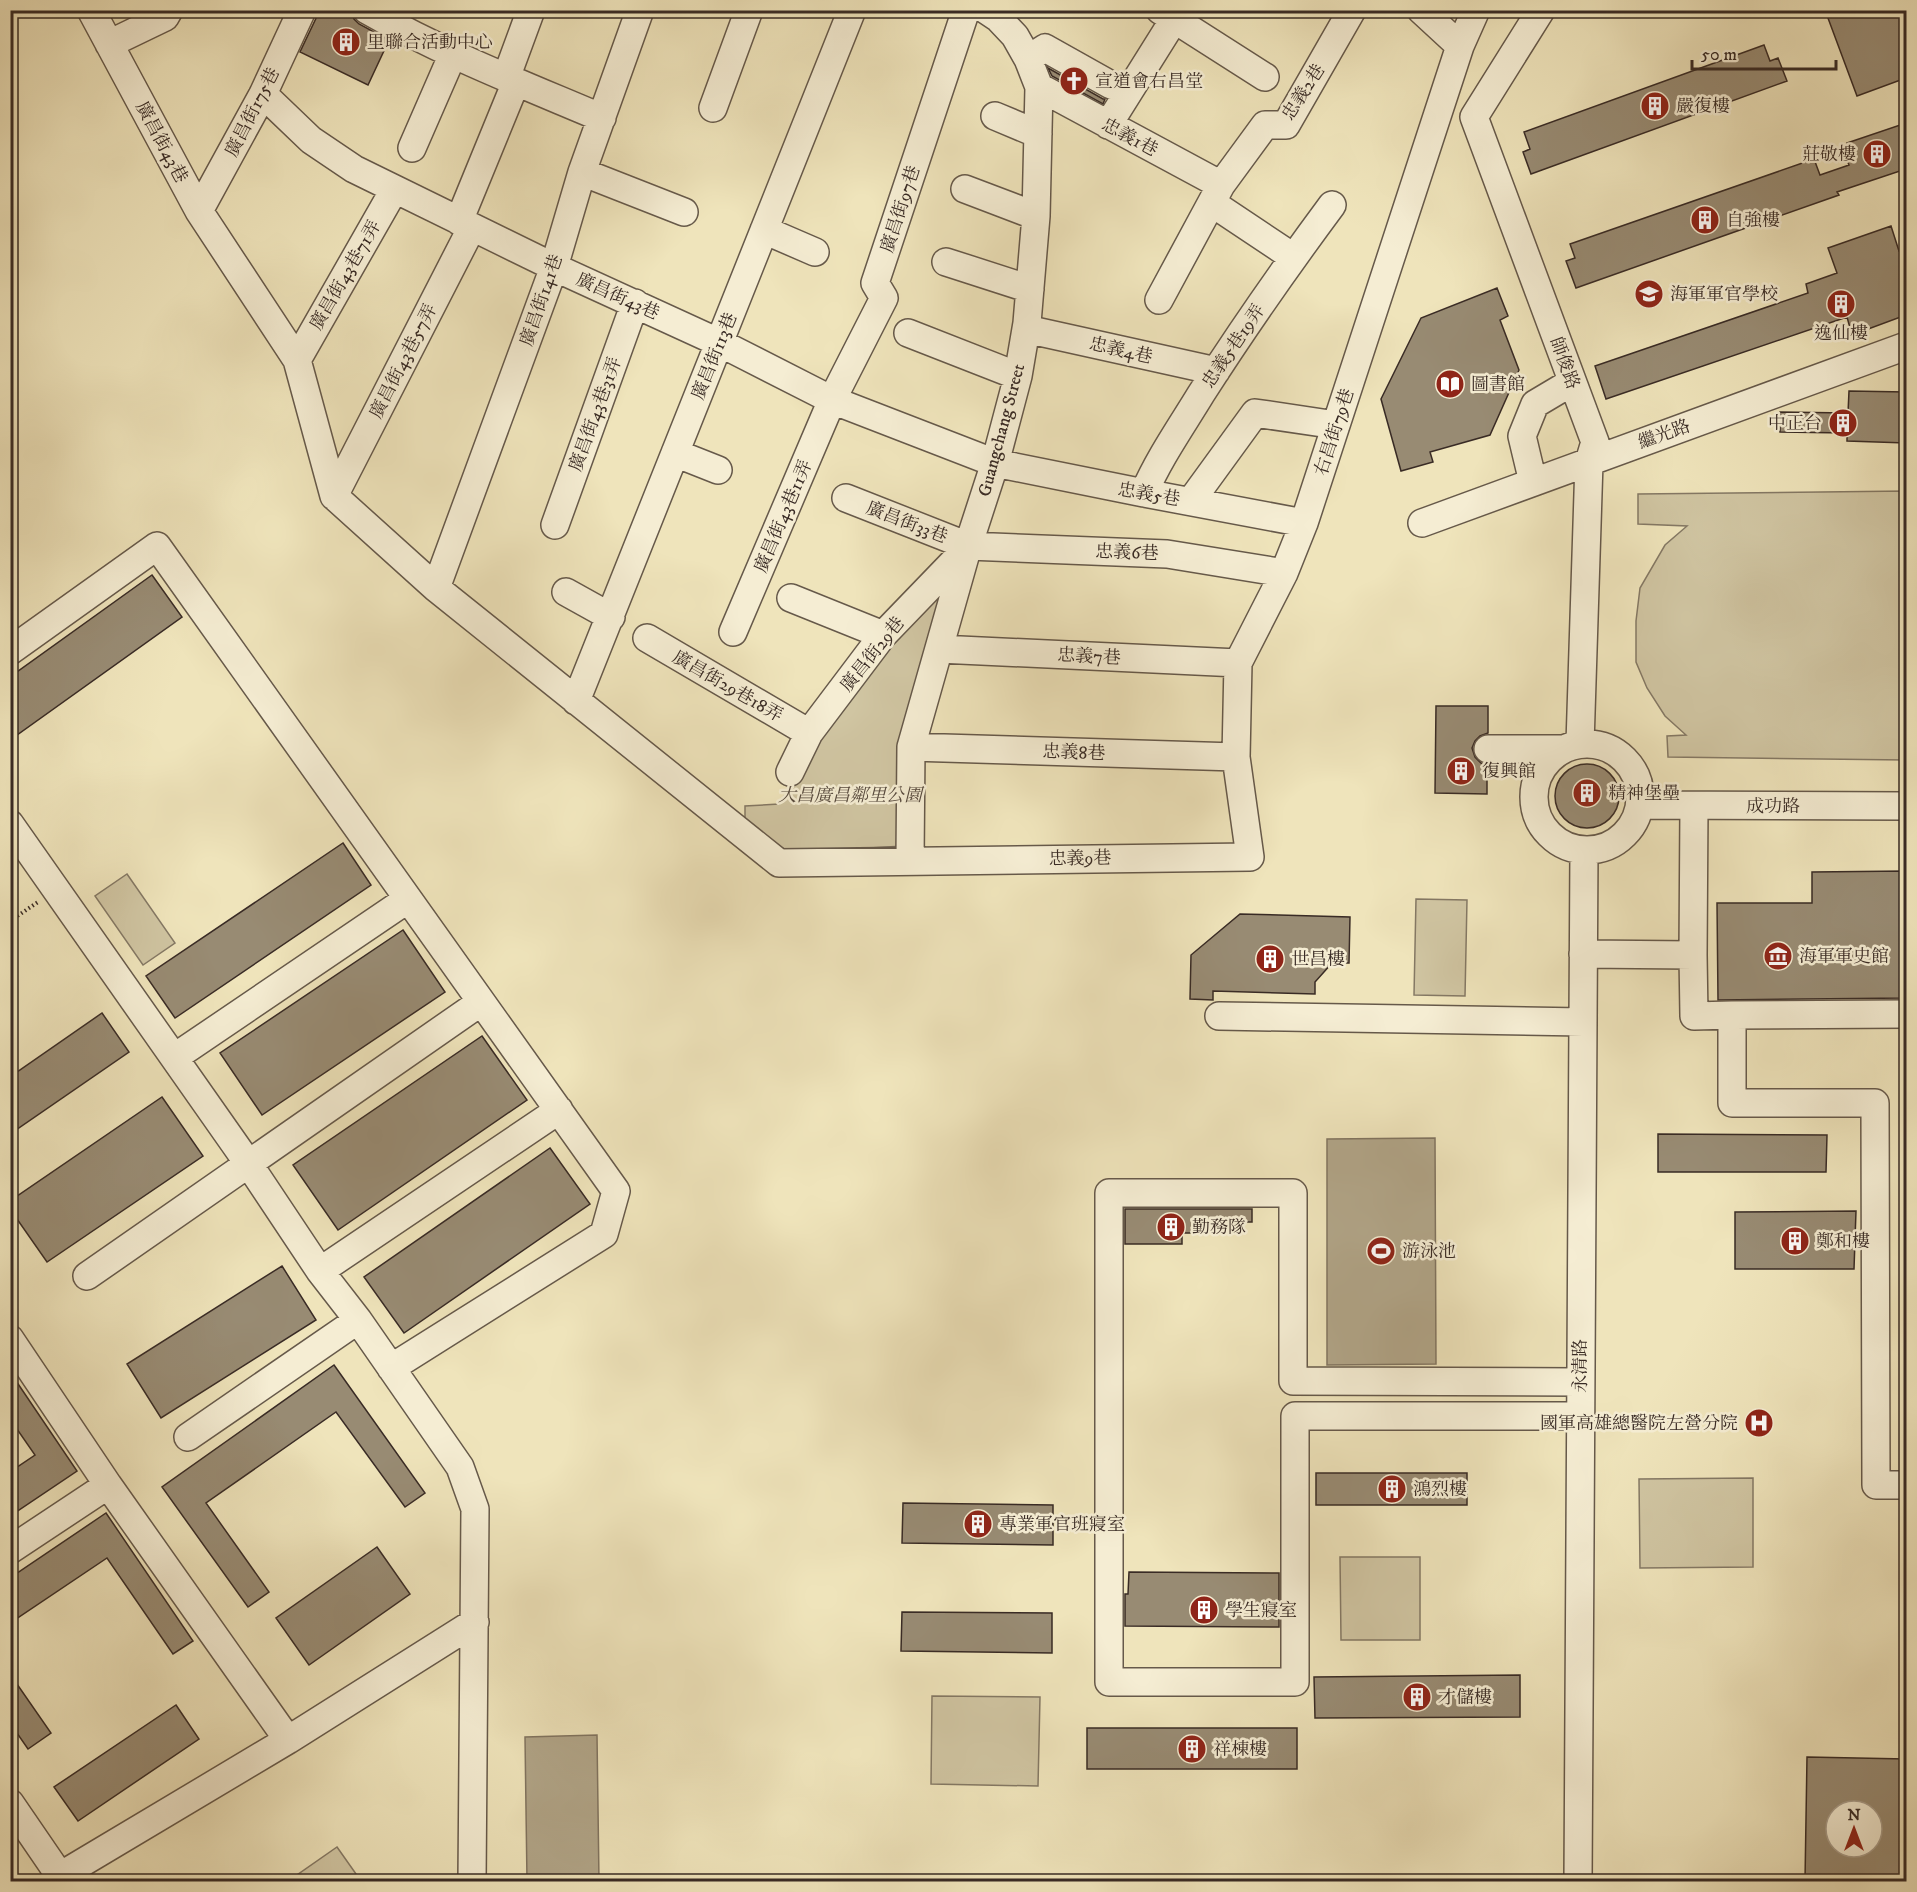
<svg xmlns="http://www.w3.org/2000/svg" width="1917" height="1892" font-family="'IM FELL DW Pica','Noto Serif TC',serif">
<style>
.green{fill:#d0c5a2;stroke:#847864;stroke-width:1.5}
.water{fill:#b1a588;stroke:#817460;stroke-width:1.5}
.building{fill:#988b73;stroke:#392b25;stroke-width:1.5;fill-rule:evenodd}
.lines{fill:none;stroke-linecap:round;stroke-linejoin:round}
.minor-casing{stroke:#66594a;stroke-width:30}
.path{stroke:#392b25;stroke-width:4;stroke-dasharray:1.5 3;stroke-linecap:butt}
.minor{stroke:#f5edd3;stroke-width:27}
.labels{text-anchor:middle;stroke-width:5;stroke-linejoin:round;paint-order:stroke}
.poi-label{font-size:18px;fill:#392b25;stroke:#f5edd3;text-anchor:start}
.street-label{font-size:18px;fill:#392b25;stroke:#f5edd3}
.park-label{font-size:18px;font-style:italic;fill:#574a3e;stroke:#f5edd3}
</style>
<rect width="100%" height="100%" fill="#efe4bb"/>
<filter id="stains"><feTurbulence type="fractalNoise" baseFrequency=".00333" numOctaves="4"/><feColorMatrix values="0 0 0 0 .2 0 0 0 0 .09 0 0 0 0 .02 0 0 0 .5 -.17"/></filter>
<radialGradient id="worn" r=".72"><stop offset=".6" stop-color="#630" stop-opacity="0"/><stop offset="1" stop-color="#630" stop-opacity=".3"/></radialGradient>
<path class="green" d="M1906,491V760L1668,757L1667,736L1686,735L1665,716L1647,688L1636,662V621L1640,588L1665,545L1687,526L1638,524V494Z
M956,568L904,846L781,853L745,826V806L779,804L881,647Z
M127,874L175,943L143,965L95,896Z
M1416,899L1467,900L1465,996L1414,995Z
M1753,1478V1567L1640,1568L1639,1479Z
M1340,1557H1420V1640H1341Z
M932,1696L1040,1697L1038,1786L931,1784Z
M337,1847L361,1881H302L297,1875Z"/>
<path class="water" d="M1435,1138L1436,1364L1327,1365V1139Z
M597,1735L599,1881H527L525,1737Z"/>
<path class="building" d="M320,10H347L352,13L354,19L359,24L389,40L368,85L300,52Z
M1825,10H1906V78L1857,96Z
M1764,45L1770,61L1778,58L1787,81L1531,174L1523,152L1530,149L1524,132Z
M1048,68L1103,99H1105L1103,104L1052,76Z
M1906,123V169L1837,192L1839,195L1576,288L1566,261L1575,258L1570,244L1814,159L1820,175L1849,165L1845,155L1851,153L1847,143Z
M1891,226L1899,251L1906,249V315L1852,335L1847,317L1606,399L1595,366L1808,293L1806,284L1837,273L1828,248Z
M1497,288L1508,316L1500,320L1519,370L1490,435L1430,452L1433,462L1401,471L1381,399L1421,318Z
M1849,391L1906,392V443L1847,441V433L1780,432V412L1848,413Z
M152,575L182,617L10,740V677Z
M1436,706H1488V733L1480,736L1475,741L1472,748L1475,757L1481,763L1487,765V794L1435,793Z
M1555 796a32 32 0 1 1 64 0a32 32 0 1 1-64 0Z
M343,843L371,885L175,1018L146,976Z
M1906,871V998L1718,1000L1717,903H1812V872Z
M1240,914L1350,917L1349,963H1332L1315,982V994L1213,991V1000L1190,999L1191,955Z
M403,930L445,992L262,1115L220,1053Z
M102,1013L129,1052L10,1134V1077Z
M482,1036L527,1100L338,1230L293,1165Z
M162,1097L203,1156L47,1262L10,1209V1201Z
M1658,1134L1827,1135L1826,1172H1658Z
M550,1148L590,1204L404,1333L364,1277Z
M1125,1209H1252V1222H1216V1233H1182V1244H1125Z
M1856,1211L1854,1269H1735V1212Z
M282,1266L316,1320L161,1418L127,1364Z
M334,1365L425,1493L405,1507L336,1412L206,1503L269,1592L248,1607L162,1487Z
M10,1372L77,1471L10,1516V1472L35,1455L10,1419Z
M1316,1473H1467V1505H1316Z
M903,1503L1053,1505V1545L902,1543Z
M106,1513L193,1641L173,1654L107,1558L10,1623V1578Z
M377,1547L410,1594L309,1665L276,1618Z
M1129,1572L1279,1573V1627L1125,1626V1594H1128Z
M902,1612L1052,1613V1653L901,1651Z
M10,1674L51,1733L28,1749L10,1723Z
M1520,1675V1717L1315,1718L1314,1677Z
M176,1705L199,1739L78,1821L54,1787Z
M1087,1728H1297V1769H1087Z
M1807,1757L1906,1759V1881H1805ZM1836,1811H1872V1847H1836Z"/>
<g class="lines">
<g class="minor-casing">
<path id="minor" d="M91,10L199,211L297,360L334,496L436,588L779,863L1250,857L1236,757L1238,663L1284,573L1304,523L1460,46L1476,10
M367,10C442,53 522,84 602,118
M1160,10L1265,77
M1421,10L1460,46
M1541,10L1474,117L1595,442L1589,462L1580,744
M109,44L165,17L169,10
M1028,59L1045,48L1111,85
M506,78L531,10
M1039,87L1221,185
M263,94L311,140L354,169L554,267L720,343L832,400L995,463L1144,493L1304,523
M713,108L749,10
M995,116L1038,134
M1108,125L1180,10
M412,148L453,54
M582,172L684,212
M965,189L1036,216
M1212,203L1293,257
M199,211L263,94L302,10
M459,221L516,82
M764,230L815,252
M946,262L1030,289
M1159,300L1221,185L1265,125H1286L1352,10
M1026,329L1216,371
M908,333L1018,376
M297,360L394,190
M675,453L718,470
M1533,482L1522,436L1535,404L1572,382
M1144,493C1159,458 1181,427 1201,394C1242,330 1286,267 1332,205
M334,496L472,227
M846,498L968,546L1167,554L1284,573
M1191,501L1255,413L1336,425
M1422,523L1906,346
M555,525L635,303
M436,588L554,267L582,172L640,10
M566,592L611,617
M791,598L883,635
M733,632L832,400L884,298L875,283L966,10
M647,638L809,733
M939,649L1238,663
M10,651L157,546L616,1191L604,1234L391,1368
M576,701L852,10
M1534 797a53 53 0 1 1 106 0a53 53 0 1 1-106 0Z
M911,747L1236,757
M1488,749H1563
M790,772L809,733L883,635L966,549
M1640,805L1906,806
M10,824L248,1163L320,1271L358,1320L460,1467L475,1509L472,1882
M910,860L911,747L968,546L995,463L1018,376L1027,323L1036,216L1039,87L1028,59L1015,36L998,18L986,10
M1583,954L1693,955L1694,1016L1732,1015V1103H1875L1876,1485H1906
M1693,955L1694,806
M1732,1015L1906,1014
M1219,1016L1583,1022
M175,1057L408,899
M320,1271L559,1110
M87,1276L481,1002
M10,1339L108,1485L288,1740
M1580,1416H1295V1682H1109V1193H1293V1381L1580,1382
M188,1437L358,1320
M10,1550L108,1485
M10,1803L60,1876
M60,1882V1876L288,1740L475,1622
M1578,1882L1584,850"/>
</g>
<path class="path" d="M10,921L38,902"/>
<use href="#minor" class="minor"/>
</g>
<defs>
<g id="building-disc" transform="scale(1.5)"><circle r="9.5" fill="#8f2418" stroke="#f5edd3"/><path d="M-4-6H4V6H1V3H-1V6H-4ZM-2.5-4.3h1.7v1.8h-1.7ZM.8-4.3h1.7v1.8H.8ZM-2.5-1h1.7V.8h-1.7ZM.8-1h1.7V.8H.8Z" fill="#fff"/></g>
<g id="church-disc" transform="scale(1.5)"><circle r="9.5" fill="#8f2418" stroke="#f5edd3"/><path d="M-1.2-6h2.4v3.5h3.3v2.4h-3.3V6h-2.4V-.1h-3.3v-2.4h3.3Z" fill="#fff"/></g>
<g id="university-disc" transform="scale(1.5)"><circle r="9.5" fill="#8f2418" stroke="#f5edd3"/><path d="M0-5L7-2L0 1L-7-2ZM-4 1L0 2.5L4 1V4Q0 6-4 4Z" fill="#fff"/></g>
<g id="library-disc" transform="scale(1.5)"><circle r="9.5" fill="#8f2418" stroke="#f5edd3"/><path d="M-6-4Q-3-5.5-.7-3.5V5Q-3 3-6 4ZM6-4Q3-5.5 .7-3.5V5Q3 3 6 4Z" fill="#fff"/></g>
<g id="museum-disc" transform="scale(1.5)"><circle r="9.5" fill="#8f2418" stroke="#f5edd3"/><path d="M0-6L6-3V-2H-6V-3ZM-5-1h2V3h-2ZM-1-1h2V3h-2ZM3-1h2V3H3ZM-6 4H6V6H-6Z" fill="#fff"/></g>
<g id="stadium-disc" transform="scale(1.5)"><circle r="9.5" fill="#8f2418" stroke="#f5edd3"/><path d="M0-5a6.5 5 0 1 0 0 10a6.5 5 0 1 0 0-10ZM-3.5-1.8h7v3.6h-7Z" fill="#fff"/></g>
<g id="hospital-disc" transform="scale(1.5)"><circle r="9.5" fill="#8f2418" stroke="#f5edd3"/><path d="M-5-5h3v3.5h4V-5h3V5h-3V1.5h-4V5h-3Z" fill="#fff"/></g>
</defs>
<g fill-rule="evenodd">
<use href="#building-disc" x="346" y="42"/>
<use href="#church-disc" x="1074" y="81"/>
<use href="#building-disc" x="1655" y="106"/>
<use href="#building-disc" x="1877" y="154"/>
<use href="#building-disc" x="1705" y="220"/>
<use href="#university-disc" x="1649" y="294"/>
<use href="#building-disc" x="1841" y="304"/>
<use href="#library-disc" x="1450" y="384"/>
<use href="#building-disc" x="1843" y="423"/>
<use href="#building-disc" x="1461" y="771"/>
<use href="#building-disc" x="1587" y="793"/>
<use href="#museum-disc" x="1778" y="956"/>
<use href="#building-disc" x="1270" y="959"/>
<use href="#building-disc" x="1171" y="1227"/>
<use href="#building-disc" x="1795" y="1241"/>
<use href="#stadium-disc" x="1381" y="1251"/>
<use href="#hospital-disc" x="1759" y="1423"/>
<use href="#building-disc" x="1392" y="1489"/>
<use href="#building-disc" x="978" y="1524"/>
<use href="#building-disc" x="1204" y="1610"/>
<use href="#building-disc" x="1417" y="1697"/>
<use href="#building-disc" x="1192" y="1749"/>
</g>
<g class="labels">
<g class="poi-label">
<text x="367" y="48">里聯合活動中心</text>
<text x="1095" y="87">宣道會右昌堂</text>
<text x="1676" y="112">嚴復樓</text>
<text x="1856" y="160" text-anchor="end">莊敬樓</text>
<text x="1726" y="226">自強樓</text>
<text x="1670" y="300">海軍軍官學校</text>
<text x="1841" y="339" text-anchor="middle">逸仙樓</text>
<text x="1471" y="390">圖書館</text>
<text x="1822" y="429" text-anchor="end">中正台</text>
<text x="1482" y="777">復興館</text>
<text x="1608" y="799">精神堡壘</text>
<text x="1799" y="962">海軍軍史館</text>
<text x="1291" y="965">世昌樓</text>
<text x="1192" y="1233">勤務隊</text>
<text x="1816" y="1247">鄭和樓</text>
<text x="1402" y="1257">游泳池</text>
<text x="1738" y="1429" text-anchor="end">國軍高雄總醫院左營分院</text>
<text x="1413" y="1495">鴻烈樓</text>
<text x="999" y="1530">專業軍官班寢室</text>
<text x="1225" y="1616">學生寢室</text>
<text x="1438" y="1703">才儲樓</text>
<text x="1213" y="1755">祥棟樓</text>
</g>
<g class="street-label">
<text transform="translate(1303 92) rotate(-57)" y="6">忠義2巷</text>
<text transform="translate(252 112) rotate(-63)" y="6">廣昌街175巷</text>
<text transform="translate(1130 137) rotate(28)" y="6">忠義1巷</text>
<text transform="translate(162 142) rotate(62)" y="6">廣昌街43巷</text>
<text transform="translate(900 209) rotate(-72)" y="6">廣昌街97巷</text>
<text transform="translate(345 275) rotate(-60)" y="6">廣昌街43巷71弄</text>
<text transform="translate(618 296) rotate(24)" y="6">廣昌街43巷</text>
<text transform="translate(541 300) rotate(-71)" y="6">廣昌街141巷</text>
<text transform="translate(1233 346) rotate(-56)" y="6">忠義5巷19弄</text>
<text transform="translate(1121 350) rotate(13)" y="6">忠義4巷</text>
<text transform="translate(714 356) rotate(-68)" y="6">廣昌街113巷</text>
<text transform="translate(403 361) rotate(-63)" y="6">廣昌街43巷57弄</text>
<text transform="translate(1565 363) rotate(70)" y="6">師俊路</text>
<text transform="translate(595 414) rotate(-70)" y="6">廣昌街43巷31弄</text>
<text transform="translate(1001 430) rotate(-75)" y="6">Guangchang Street</text>
<text transform="translate(1334 432) rotate(-72)" y="6">右昌街79巷</text>
<text transform="translate(1664 434) rotate(-20)" y="6">繼光路</text>
<text transform="translate(1149 494) rotate(10)" y="6">忠義5巷</text>
<text transform="translate(783 516) rotate(-67)" y="6">廣昌街43巷11弄</text>
<text transform="translate(907 522) rotate(21)" y="6">廣昌街33巷</text>
<text transform="translate(1127 552) rotate(2)" y="6">忠義6巷</text>
<text transform="translate(872 654) rotate(-51)" y="6">廣昌街29巷</text>
<text transform="translate(1089 656) rotate(3)" y="6">忠義7巷</text>
<text transform="translate(728 686) rotate(30)" y="6">廣昌街29巷18弄</text>
<text transform="translate(1074 752) rotate(2)" y="6">忠義8巷</text>
<text x="1773" y="812">成功路</text>
<text transform="translate(1080 858) rotate(-1)" y="6">忠義9巷</text>
<text transform="translate(1580 1366) rotate(-90)" y="6">永清路</text>
</g>
<g class="park-label">
<text x="850" y="801">大昌廣昌鄰里公園</text>
</g>
</g>
<rect width="1917" height="1892" fill="none" stroke="#efe4bb" stroke-width="36"/>
<rect x="12" y="12" width="1893" height="1868" fill="none" stroke="#392b25" stroke-width="3"/>
<rect x="18" y="18" width="1881" height="1856" fill="none" stroke="#392b25" stroke-width="1.5"/>
<g transform="translate(1854 1829)"><circle r="28" fill="#f5edd3" stroke="#aa9f8d" stroke-width="1.5"/>
<path d="M0-4.5L10 22L0 15L-10 22Z" fill="#8f2418"/>
<text y="-9" font-size="16" font-weight="bold" text-anchor="middle" fill="#392b25">N</text>
</g>
<path d="M1692 60v9h144v-9" fill="none" stroke="#392b25" stroke-width="3"/>
<text x="1701" y="60" font-size="18" fill="#392b25" stroke="#f5edd3" stroke-width="4.5" paint-order="stroke">50 m</text>
<rect width="100%" height="100%" filter="url(#stains)"/>
<rect width="100%" height="100%" fill="url(#worn)"/>
</svg>
